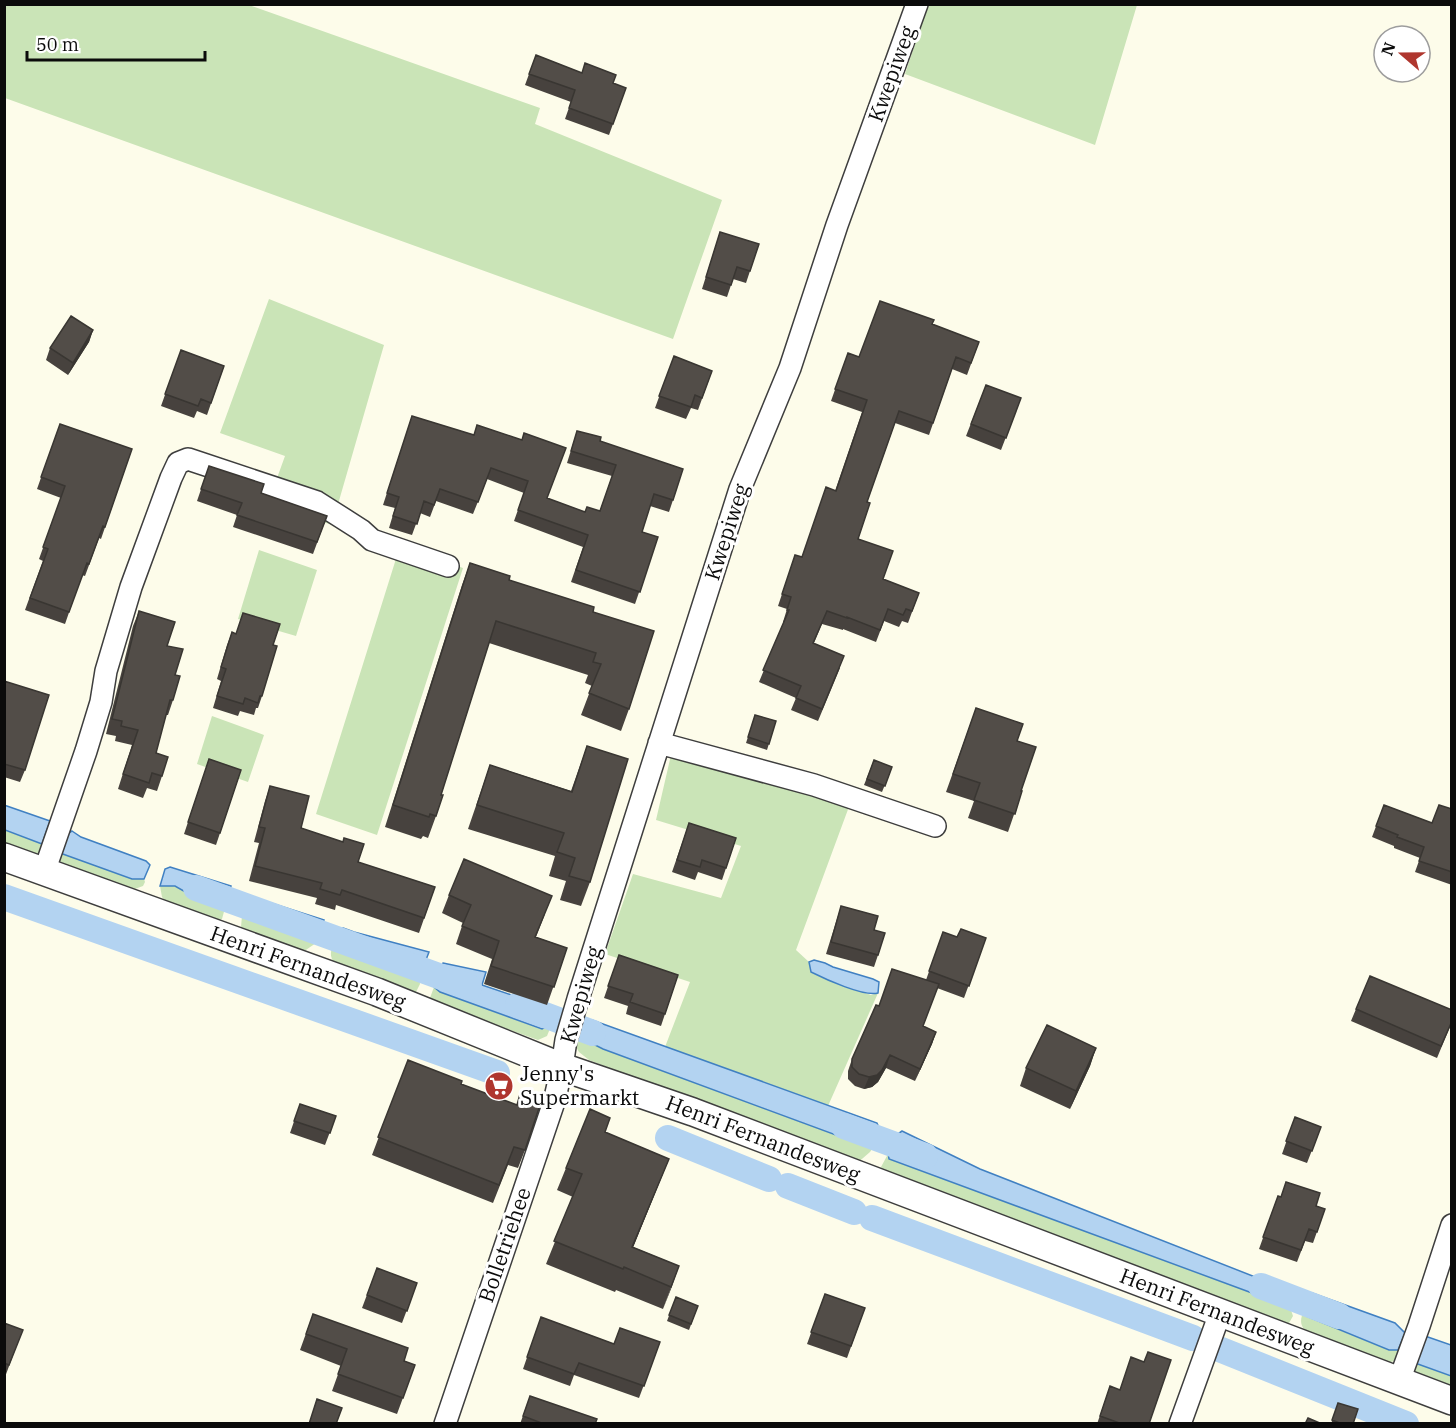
<svg xmlns="http://www.w3.org/2000/svg" width="1456" height="1428" font-family="'IBM Plex Serif',serif">
<style>
.green{fill:#cae4b7}
.water{fill:#b3d3f1;stroke:#4080c2;stroke-width:1.5}
.lines{fill:none;stroke-linecap:round;stroke-linejoin:round}
.canal{stroke:#b3d3f1;stroke-width:26}
.minor-casing{stroke:#3e3e3e;stroke-width:24}
.tertiary-casing{stroke:#3e3e3e;stroke-width:30}
.minor{stroke:#fff;stroke-width:21}
.tertiary{stroke:#fff;stroke-width:27}
.wall{fill:#47423e}
.shaded-wall{fill:#393632}
.building{fill:#524d48;stroke:#393632;stroke-width:1.5}
.labels{text-anchor:middle;stroke-width:6;stroke-linejoin:round;paint-order:stroke}
.street-label{font-size:21px;fill:#0b0b0b;stroke:#fff}
.poi-label{font-size:21px;fill:#0b0b0b;stroke:#fff;text-anchor:start}
</style>
<rect width="100%" height="100%" fill="#fdfcea"/>
<path class="green" d="M4,5H249L540,108L535,124L722,200L673,339L5,98Z
M928,5H1137L1095,145L905,74Z
M269,299L384,345L332,525L268,503L285,456L220,433Z
M400,546L463,568L377,835L316,814Z
M259,550L317,570L296,636L238,619Z
M212,716L264,735L248,782L197,764Z
M671,755L850,804L796,950L809,962L811,972L821,977L871,995L878,993L828,1106L665,1047L690,982L605,954L633,874L721,898L741,846L656,820Z
M4,830L42,844V849L39,854L32,856L5,847Z
M60,853L132,879H144L145,882L143,886L132,890L66,866L60,861Z
M160,886H175L203,902L225,908L222,919L209,922L169,906L162,897Z
M246,914L316,943L300,954L244,933L241,927L242,916Z
M333,945L419,978L420,984L416,992L409,994L337,967C331,959 329,955 333,945Z
M434,987L440,992L541,1029L551,1026L547,1036L538,1040L437,1004L430,998Z
M579,1037L603,1049L871,1148L874,1146L870,1152L855,1165L589,1060L579,1052L575,1045Z
M888,1154L889,1159L1290,1307L1293,1316L1289,1323L1282,1326L884,1172L881,1167Z
M1304,1309L1307,1317L1389,1350H1398L1399,1354L1394,1361L1385,1364L1308,1334C1299,1324 1300,1321 1304,1309Z
M1415,1363L1451,1376V1392L1419,1379L1414,1372Z"/>
<path class="water" d="M4,805L50,821L42,844L5,830Z
M72,831L81,837L146,861L150,865L144,879H132L60,853L67,834Z
M170,867L231,886L225,908L203,902L175,886H160L165,869Z
M246,895L324,920L316,943L246,914L242,916L239,913Z
M343,928L354,932L429,952L419,978L334,948L333,945L338,930Z
M814,960L825,963L833,967L873,979L879,982L878,993C864,997 825,979 811,972L809,962Z
M443,963L486,972L482,985L553,1009L546,1027L542,1029L440,992L434,987Z
M585,1020H592L877,1123L880,1130L874,1146L871,1148L603,1049L579,1037Z
M902,1131L980,1169L1296,1293L1290,1307L889,1159C887,1149 894,1136 902,1131Z
M1312,1293L1395,1323L1405,1333L1398,1350H1389L1306,1316C1304,1307 1306,1301 1312,1293Z
M1425,1336L1451,1345V1376L1415,1363Z"/>
<g class="lines">
<path class="canal" d="M196,888L469,987
M4,897L497,1073
M518,1005L593,1033
M844,1126L925,1156
M668,1138L769,1179
M788,1186L854,1212
M872,1218L1193,1338
M1261,1286L1339,1316
M1219,1349L1406,1424"/>
<g class="minor-casing">
<path id="minor" d="M659,743L814,785L935,826
M44,872L86,751L101,702L106,671L131,587L171,478L178,463L188,459L317,502L361,530L372,540L448,566
M1399,1381L1419,1326L1452,1225
M445,1424L554,1102L562,1067L566,1040L578,999L740,489L790,368L837,225L917,4
M1180,1424L1220,1313"/>
</g>
<g class="tertiary-casing">
<path id="tertiary" d="M4,857L377,992L562,1067L693,1112L1452,1401"/>
</g>
<use href="#minor" class="minor"/>
<use href="#tertiary" class="tertiary"/>
</g>
<path class="wall" d="M536,55L582,73L626,88L609,135L565,119L571,102L525,85Z
M720,232L750,271L746,283L733,279L727,297L702,289Z
M932,324L979,342L967,375L952,369L929,435L895,423L867,502L858,539L883,579L919,593L908,623L902,621L899,627L884,621L876,642L843,629V630L822,624L814,643L840,668L818,721L791,710L796,698L759,682L784,622H783L787,609L778,606L791,567L802,557L835,491L862,412L831,401L848,353L859,357Z
M93,330L89,342L68,375L46,360L50,348Z
M181,350L224,366L207,415L197,411L194,418L161,406Z
M674,356L712,371L698,410L691,408L686,419L655,408Z
M986,385L1021,398L1001,450L966,436Z
M412,416L474,435L547,498L585,512L600,511L612,476L567,463L577,431L600,441L673,500L669,512L650,506L642,532L658,537L635,604L571,582L583,547L514,521L524,493L487,479L473,514L436,501L430,517L420,513L412,535L389,528L395,508L383,505Z
M60,424L132,449L101,539L99,538L85,576L82,575L65,624L25,610L43,561L39,559L61,498L37,489Z
M209,466L261,493L327,516L313,554L233,527L237,515L197,501Z
M470,563L509,580L593,612L629,709L621,731L581,715L592,686L585,683L588,675L489,643L441,795L436,816L428,838L423,836L421,839L385,827L462,585Z
M139,611L167,646L175,675L173,700L168,715H166L156,753L162,776L157,791L147,788L143,798L118,789L132,745L115,741L116,736L106,734L133,626Z
M243,613L273,645L262,696L258,708H256L254,715L240,711L238,716L213,708L221,681L217,679L227,645L232,632L236,634Z
M4,681L25,770L20,782L4,777Z
M976,708L1017,741L1021,791H1022L1008,832L968,818L974,801L946,792Z
M755,715L776,721L767,750L746,743Z
M587,746L590,882L581,906L560,900L566,881L549,876L555,856L468,829L490,765L571,791Z
M209,759L241,770L216,845L184,834Z
M874,760L892,767L882,792L864,785Z
M270,786L301,828L358,862L435,887L419,933L336,905L335,910L315,904L317,898L249,881L259,843L254,842L265,801Z
M1384,805L1432,823L1452,809V885L1415,872L1420,858L1394,848V846L1372,837Z
M689,823L736,838L722,880L698,872L695,880L672,872Z
M449,895L545,914L536,937L567,948L547,1005L484,984L492,959L456,944L463,923L442,913Z
M841,906L874,930L878,955L874,967L826,954Z
M943,932L957,937L986,938L964,998L937,988L923,1026L936,1032L932,1044L915,1081L886,1068L878,1082L872,1087L864,1089L855,1086L848,1079V1071L852,1059L879,1006L926,980Z
M619,955L678,975L661,1026L626,1014L628,1006L604,998Z
M1356,1009L1452,1010V1022L1437,1058L1351,1021Z
M1096,1048L1090,1066L1070,1109L1020,1086L1026,1068Z
M408,1060L461,1084L525,1150L518,1168L508,1165L493,1203L372,1155Z
M300,1104L336,1116L325,1145L290,1133Z
M1295,1117L1321,1127L1307,1163L1282,1154Z
M605,1132L669,1159L633,1247L679,1266L663,1309L616,1290L615,1292L546,1264L573,1197L557,1190L566,1168Z
M1278,1196L1325,1209L1313,1243L1305,1241L1297,1262L1259,1249Z
M377,1268L417,1283L402,1323L362,1308Z
M825,1294L865,1308L847,1358L807,1344Z
M676,1297L698,1306L689,1330L667,1321Z
M313,1314L404,1361L415,1365L397,1414L332,1391L341,1366L300,1350Z
M541,1317L614,1344L660,1342L639,1398L574,1375L570,1386L523,1369Z
M4,1323L18,1342L5,1377Z
M1110,1386L1149,1424H1097Z
M530,1396L595,1424H520Z
M1338,1403L1353,1424H1331Z"/>
<path class="shaded-wall" d="M93,330L89,342L68,375L73,363Z
M936,1032L932,1044L915,1081L920,1069Z
M1096,1048L1090,1066L1070,1109L1076,1091Z
M890,1055L886,1068L878,1082L872,1087L864,1089L869,1077Z
M669,1159L660,1181L624,1270L632,1247Z
M679,1266L671,1289L663,1309L671,1287Z"/>
<path class="building" d="M536,55L582,73L585,63L616,75L613,83L626,88L613,124L569,108L575,90L529,74Z
M720,232L759,244L750,271L737,267L731,285L706,277Z
M880,301L934,320L932,324L979,342L971,363L956,357L933,423L899,411L867,502L870,503L858,539L893,551L883,579L919,593L912,611L906,609L903,615L888,609L880,630L847,617V618L827,611L813,643L844,656L822,709L796,698L801,686L763,670L789,610H787L791,597L782,594L795,555L802,557L826,487L836,491L867,400L835,389L848,353L859,357Z
M71,316L93,330L73,363L50,348Z
M181,350L224,366L211,403L201,399L198,406L165,394Z
M674,356L712,371L702,398L695,395L691,407L659,396Z
M986,385L1021,398L1006,438L971,424Z
M412,416L474,435L477,425L522,440L524,433L566,448L547,498L585,512L587,507L600,511L616,465L571,451L577,431L601,437L600,441L683,469L673,500L654,494L642,532L658,537L640,592L576,570L588,535L518,510L528,481L491,468L478,502L440,489L434,505L424,501L417,524L393,516L399,497L387,493Z
M60,424L132,449L105,527L103,526L89,564L87,563L69,612L30,598L48,549L43,547L65,486L41,477Z
M209,466L264,484L261,493L327,516L317,542L237,515L242,503L201,489Z
M470,563L510,576L509,580L594,607L593,612L654,631L629,709L589,693L601,664L593,662L596,653L496,621L441,795H443L436,816L430,814L429,817L393,805Z
M139,611L175,622L167,646L183,649L175,675L180,676L173,700H170L156,753L168,757L162,776L152,773L149,783L123,774L138,730L121,726L122,721L112,719Z
M243,613L280,624L273,645L277,646L262,696H260L258,703L245,698L243,704L217,696L226,669L221,667L232,632L236,634Z
M4,681L49,695L25,770L4,764Z
M976,708L1023,724L1017,741L1036,747L1021,791H1022L1015,814L974,800L980,783L953,774Z
M755,715L776,721L769,744L748,737Z
M587,746L628,759L590,882L569,876L575,858L557,852L564,833L477,805L490,765L572,792Z
M209,759L241,770L220,833L188,822Z
M874,760L892,767L885,786L867,779Z
M270,786L309,796L301,828L343,842L344,838L364,844L358,862L435,887L424,918L342,890L340,895L320,889L322,883L255,866L265,828L259,827Z
M1384,805L1432,823L1439,805L1452,809V872L1419,861L1424,847L1397,837L1398,835L1376,826Z
M689,823L736,838L726,868L702,860L700,867L677,860Z
M464,859L552,896L535,937L567,948L554,987L491,966L499,941L462,926L471,905L449,895Z
M841,906L878,916L874,930L885,933L878,955L831,942Z
M961,929L986,938L969,986L929,971L943,932L957,937Z
M619,955L678,975L665,1014L630,1002L633,994L608,986Z
M892,969L939,984L923,1026L936,1032L920,1069L890,1055L882,1070L877,1075L869,1077L859,1074L852,1067V1059L876,1005L879,1006Z
M1370,976L1452,1010V1021L1441,1046L1356,1009Z
M1047,1025L1096,1048L1076,1091L1026,1068Z
M408,1060L462,1081L461,1084L517,1105L520,1094L541,1102L525,1150L514,1147L499,1185L378,1137Z
M300,1104L336,1116L330,1133L294,1121Z
M590,1109L610,1118L605,1132L669,1159L632,1247L679,1266L671,1287L624,1267L623,1269L554,1241L582,1174L566,1168Z
M1295,1117L1321,1127L1312,1151L1286,1141Z
M1286,1182L1320,1193L1316,1206L1325,1209L1317,1232L1309,1229L1301,1250L1263,1237L1278,1196L1281,1197Z
M377,1268L417,1283L407,1311L367,1295Z
M825,1294L865,1308L851,1346L811,1332Z
M676,1297L698,1306L691,1324L669,1315Z
M313,1314L408,1348L404,1361L415,1365L403,1398L338,1374L347,1349L306,1334Z
M541,1317L614,1344L620,1328L660,1342L644,1386L579,1363L574,1374L527,1357Z
M4,1323L23,1330L9,1365L4,1363Z
M1148,1352L1171,1360L1149,1424H1122L1100,1416L1110,1386L1120,1390L1131,1357L1144,1362Z
M530,1396L597,1419L595,1424H544L523,1416Z
M317,1399L342,1408L336,1424H309Z
M1338,1403L1358,1409L1353,1424H1342L1332,1420Z
M1308,1418L1322,1424H1305Z"/>
<defs>
<g id="supermarket-disc" transform="scale(1.5)"><circle r="9.5" fill="#af362e" stroke="#fff"/><path d="M-6-5.5h2.5l.6 2H6L4.5 2H-2.5L-4.4-4H-6ZM-1.5 3.2a1.3 1.3 0 1 0 .1 0ZM3 3.2a1.3 1.3 0 1 0 .1 0Z" fill="#fff"/></g>
</defs>
<g fill-rule="evenodd">
<use href="#supermarket-disc" x="499" y="1086"/>
</g>
<g class="labels">
<g class="street-label">
<text transform="translate(892 74) rotate(-70)" y="7">Kwepiweg</text>
<text transform="translate(727 532) rotate(-72)" y="7">Kwepiweg</text>
<text transform="translate(308 968) rotate(20)" y="7">Henri Fernandesweg</text>
<text transform="translate(581 995) rotate(-74)" y="7">Kwepiweg</text>
<text transform="translate(763 1139) rotate(21)" y="7">Henri Fernandesweg</text>
<text transform="translate(505 1245) rotate(-71)" y="7">Bolletriehee</text>
<text transform="translate(1217 1312) rotate(21)" y="7">Henri Fernandesweg</text>
</g>
<g class="poi-label">
<text x="520" y="1081">Jenny's<tspan x="520" dy="24">Supermarkt</tspan></text>
</g>
</g>
<rect width="1456" height="1428" fill="none" stroke="#0b0b0b" stroke-width="12"/>
<g transform="translate(1402 54) rotate(290)"><circle r="28" fill="#ffffff" stroke="#9d9d9d" stroke-width="1.5"/>
<path d="M0-4.5L10 22L0 15L-10 22Z" fill="#af362e"/>
<text y="-9" font-size="16" font-weight="bold" text-anchor="middle" fill="#0b0b0b">N</text>
</g>
<path d="M27 51v9h178v-9" fill="none" stroke="#0b0b0b" stroke-width="3"/>
<text x="36" y="51" font-size="18" fill="#0b0b0b" stroke="#ffffff" stroke-width="4.5" paint-order="stroke">50 m</text>
</svg>
